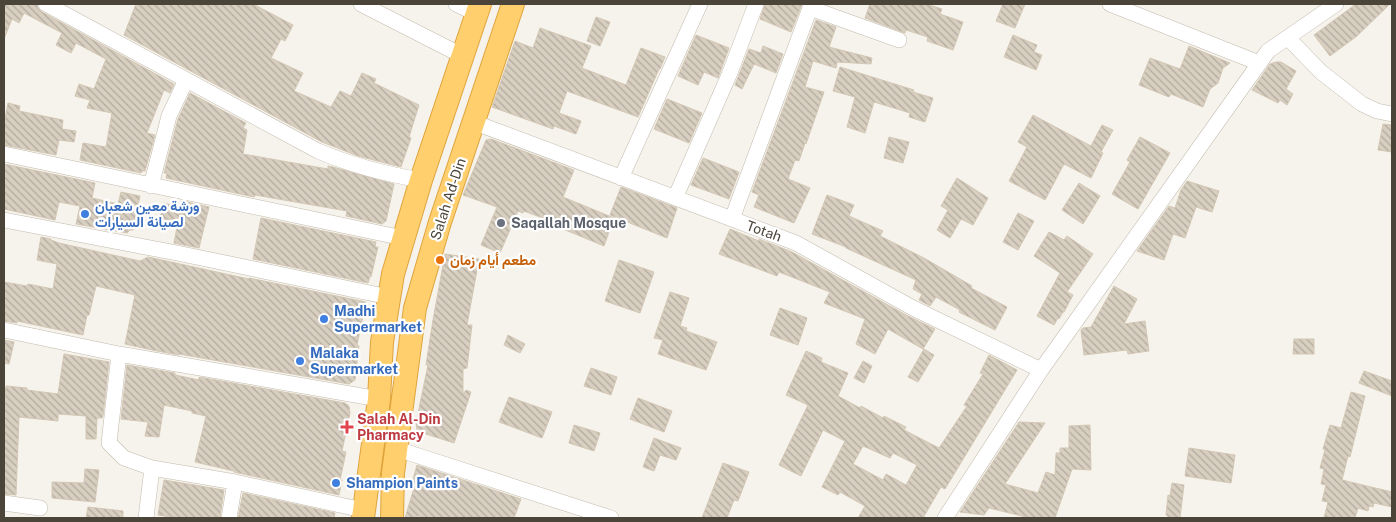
<svg xmlns="http://www.w3.org/2000/svg" width="1396" height="522" font-family="'Public Sans',Vazirmatn,sans-serif">
<style>
.building{fill:url(#building-back-hatch);stroke:#d3c7b4;fill-rule:evenodd}
.lines{fill:none;stroke-linecap:round;stroke-linejoin:round}
.minor-casing{stroke:#c2bbae;stroke-width:16}
.highway-casing{stroke:#e0a43c;stroke-width:24}
.minor{stroke:#fff;stroke-width:15}
.highway{stroke:#ffcf6e;stroke-width:22}
.shop-dot{fill:#3f7fe0;stroke:#fff;stroke-width:2}
.worship-dot{fill:#6b7280;stroke:#fff;stroke-width:2}
.food-dot{fill:#e8710a;stroke:#fff;stroke-width:2}
.health-dot{fill:#e0444e;stroke:#fff;stroke-width:2}
.labels{text-anchor:middle;stroke-width:4.5;stroke-linejoin:round;paint-order:stroke}
.street-label{font-size:14px;fill:#4b4439;stroke:#fff}
.shop-label{font-size:14px;font-weight:bold;fill:#366cbe;stroke:#fff;text-anchor:start}
.worship-label{font-size:14px;font-weight:bold;fill:#5b616d;stroke:#fff;text-anchor:start}
.food-label{font-size:14px;font-weight:bold;fill:#c56008;stroke:#fff;text-anchor:start}
.health-label{font-size:14px;font-weight:bold;fill:#be3a42;stroke:#fff;text-anchor:start}
</style>
<defs>
<pattern id="building-back-hatch" width="6" height="6" patternUnits="userSpaceOnUse" patternTransform="scale(1.25)"><rect width="6" height="6" fill="#d8cfc1"/><path d="M-1 5l2 2M0 0l6 6M5-1l2 2" fill="none" stroke="#b1aa9e"/></pattern>
</defs>
<rect width="100%" height="100%" fill="#f6f3ec"/>
<path class="building" d="M4,4H37L38,8L42,12L174,84L170,93L164,90L147,133L155,135L145,171H142L141,173L80,160L83,143L106,147L112,113L87,108L90,100L75,96L79,84L94,89L106,59L76,43L71,53L56,45L62,33L24,13L19,23L12,19L4,39Z
M136,4H253L293,25L285,41L281,39L271,58L303,73L294,91L331,107L340,91L351,96L362,73L376,79L374,83L419,105L409,137L411,138L401,167L358,156L322,142L124,35Z
M765,4H802L791,32L760,19Z
M870,4H926L942,9L940,14L963,22L953,50L927,41L928,37L906,30L905,33L865,18Z
M1003,4H1025L1015,28L996,21Z
M1356,4H1390L1357,36L1330,56L1314,35Z
M596,17L610,22L600,46L587,41Z
M816,20L836,27L829,47L872,58L871,64L837,62L836,68L813,61L805,87L824,92L806,144L805,143L799,161L795,160L788,179L810,188L794,223L754,207L759,195L752,192Z
M540,28L591,46L582,68L626,85L641,48L665,57L660,69H659L638,117L567,91L559,113L581,121L576,134L554,126L553,129L492,107L515,41L533,48Z
M696,35L729,48L718,78L704,72L698,85L678,76Z
M1013,35L1037,45L1034,52L1042,55L1036,70L1004,57Z
M763,46L783,54L776,73L754,64L742,89L735,85L749,49L761,53Z
M1189,46L1230,63L1223,68L1218,83L1210,89L1203,107L1171,94L1169,97L1139,85L1150,58L1180,69Z
M1276,62H1281L1296,71L1286,89L1293,94L1287,105L1280,100L1278,103L1252,90L1270,64Z
M840,67L914,90L913,92L933,98L925,122L909,117L910,113L874,102L865,133L847,127L855,97L833,91Z
M190,93L246,123L243,128L247,130L243,154L328,169V166L333,167L394,184L386,221L382,224L346,216L347,211L255,195L254,197L166,178L167,173H164L178,119Z
M667,99L702,113L689,143L654,129Z
M8,103L20,106L19,111L63,120L62,129L76,131L74,142L59,140L56,155L4,145V124Z
M1033,115L1091,146L1102,125L1113,130L1101,152L1103,153L1091,178L1064,164L1045,200L1009,181L1027,147L1018,142Z
M1383,124L1392,125V152L1378,150Z
M889,137L909,142L903,163L884,158Z
M1140,137L1170,153L1138,209L1112,194L1130,162L1127,160Z
M491,139L574,170L563,197L614,218L604,246L563,229L564,226L524,211L523,213L518,211L500,253L481,245L497,207L463,195L486,140Z
M703,158L739,172L729,199L691,185Z
M4,164L95,183L92,198L118,204L121,192L140,196L133,230H130L127,233L76,224L80,206L59,202L55,220L4,209Z
M957,178L988,198L973,225L961,219L950,238L937,230L948,210L941,206Z
M1187,181L1219,191L1212,212L1196,207L1185,238L1173,234L1164,260L1137,251L1169,206L1175,208L1181,190Z
M1079,183L1100,196L1083,224L1062,210Z
M621,187L677,208L667,238L610,215Z
M827,195L854,205L849,216L883,231L880,236L924,258L972,286L971,288L1007,307L995,330L959,312L960,310L936,297L930,306L919,300L922,294L913,289L916,280L846,248V247L812,234Z
M183,201L209,207L199,248L174,243L178,222L160,218L163,203L182,207Z
M1018,213L1034,221L1018,250L1003,242Z
M261,218L376,242L375,247H378L371,277L370,276L368,283L253,259Z
M730,229L759,241V239L792,252L908,316L935,329L923,349L888,329L875,354L856,344L865,319L824,303L830,292L779,272L777,276L719,254Z
M1049,232L1064,240L1067,236L1093,254L1067,292L1073,295L1064,312H1063L1059,319L1058,318L1054,325L1037,316L1060,273L1034,256Z
M41,237L51,239V240L59,243L140,261L148,257L249,279V278L366,302L357,345L359,346L355,380L349,384L179,354V355L152,350L125,344L135,295L96,286L89,315H87L83,335L17,321V323L4,321V282L27,286L28,284L53,289L57,264L37,260Z
M445,254L479,259L467,325H472L467,368L463,369V394L466,390L471,392L454,443L423,433L417,430L416,423L428,365H426L433,320Z
M619,260L654,272L640,313L605,301Z
M1114,286L1137,299L1124,324L1145,321L1149,351L1128,354L1127,350L1084,355L1081,330L1083,328L1091,327Z
M670,292L689,298L680,326L687,328L686,331L717,342L706,370L658,354L663,340L654,338Z
M780,308L807,318L798,345L770,335Z
M508,335L525,344L520,353L504,345Z
M1294,339H1314V354H1293Z
M4,340L14,342L9,364L4,363Z
M924,349L934,355L918,382L908,377Z
M806,351L822,358L821,362L848,373L838,396L860,408L861,406L883,418L884,416L906,427L904,430L939,448L967,406L964,405L983,374L980,373L989,355L1017,370L945,489L941,487L923,518H858L865,506L840,492L838,495L822,487L845,441L823,430L801,476L779,465L808,405L786,395ZM863,446L890,458L893,453L917,465L906,485L886,474L883,480L853,464Z
M64,354L109,362L103,416L102,418H97L96,439H86V416L58,414V421L19,417L16,495L4,494V405L6,386L27,388V390L58,394Z
M863,361L872,366L864,383L854,378Z
M127,365L175,373V375L199,380V377L345,403L349,406L350,413L342,451L346,452L340,480H342L339,495L234,472V471L195,462L206,416L192,413V411L164,405L159,437L145,436L148,422L121,419Z
M591,368L617,377L611,395L584,386Z
M1364,371L1392,381V396L1359,383Z
M1351,392L1365,396L1350,457L1348,456L1342,480L1392,492V507L1374,503L1373,507L1369,506L1368,511L1358,508L1355,518H1324L1328,502L1322,501L1326,485L1321,484L1324,469L1320,468L1325,450L1323,449L1330,425L1341,428Z
M509,397L552,412L542,438L499,422Z
M638,398L672,411L664,432L630,419Z
M1019,422L1045,423L1005,484L1038,493L1046,472L1055,475L1056,453H1060V448H1069V426L1090,425L1091,470L1072,469L1055,518H1030L989,508L984,515L960,512Z
M574,425L600,433L594,451L569,443Z
M654,438L681,448L676,460L660,455L654,471L643,467Z
M1189,448L1235,455L1231,483L1185,476Z
M723,463L749,472L738,501L734,500L727,518H702Z
M417,465L521,499L514,518H427L418,516L417,518H405L414,488L411,486Z
M85,469L99,470L95,502L52,498V482L84,483Z
M164,480L224,490L220,518H177L158,515Z
M1172,483L1184,485L1180,518H1168V516L1166,515L1168,495L1170,496Z
M243,493L335,513L334,518H238Z
M88,507L123,511V518H86Z"/>
<g class="lines">
<g class="minor-casing">
<path id="minor" d="M46,4L318,151C351,165 385,174 421,180
M361,4L463,56
M456,4L477,14
M1110,4L1259,63
M1288,38L1321,72L1362,104L1377,111L1392,114
M473,122L796,243L913,308L1041,370
M4,154L403,238
M621,178L700,4
M151,186L169,116L186,80
M675,198L729,75L756,4
M732,219L810,8L899,40
M4,220L177,253L389,297
M4,330L119,354L379,399
M119,354L109,443L124,458L152,468L146,518
M397,449L611,518
M152,468L235,482L363,510
M4,503L40,508
M229,518L235,482
M945,518L1041,370L1268,51L1336,4"/>
</g>
<g class="highway-casing">
<path id="highway" d="M363,518L379,399L382,342L393,274L421,180L480,4
M392,518L393,473L415,308L440,222L513,4"/>
</g>
<use href="#minor" class="minor"/>
<use href="#highway" class="highway"/>
</g>
<g class="shop-dot">
<circle cx="85" cy="214" r="5"/>
<circle cx="324" cy="319" r="5"/>
<circle cx="300" cy="361" r="5"/>
<circle cx="336" cy="483" r="5"/>
</g>
<circle class="worship-dot" cx="501" cy="223" r="5"/>
<circle class="food-dot" cx="440" cy="260" r="5"/>
<path class="health-dot" d="M344.5 419.5h5v5h5v5h-5v5h-5v-5h-5v-5h5z"/>
<g class="labels">
<g class="street-label">
<text transform="translate(448 199) rotate(-72)" y="5">Salah Ad-Din</text>
<text transform="translate(764 231) rotate(20)" y="5">Totah</text>
</g>
<g class="shop-label">
<text x="95" y="211">ورشة معين شعبان<tspan x="95" dy="16">لصيانة السيارات</tspan></text>
<text x="334" y="316">Madhi<tspan x="334" dy="16">Supermarket</tspan></text>
<text x="310" y="358">Malaka<tspan x="310" dy="16">Supermarket</tspan></text>
<text x="346" y="488">Shampion Paints</text>
</g>
<g class="worship-label">
<text x="511" y="228">Saqallah Mosque</text>
</g>
<g class="food-label">
<text x="450" y="265">مطعم أيام زمان</text>
</g>
<g class="health-label">
<text x="357" y="424">Salah Al-Din<tspan x="357" dy="16">Pharmacy</tspan></text>
</g>
</g>
<rect width="1396" height="522" fill="none" stroke="#4b4439" stroke-width="10"/>
</svg>
